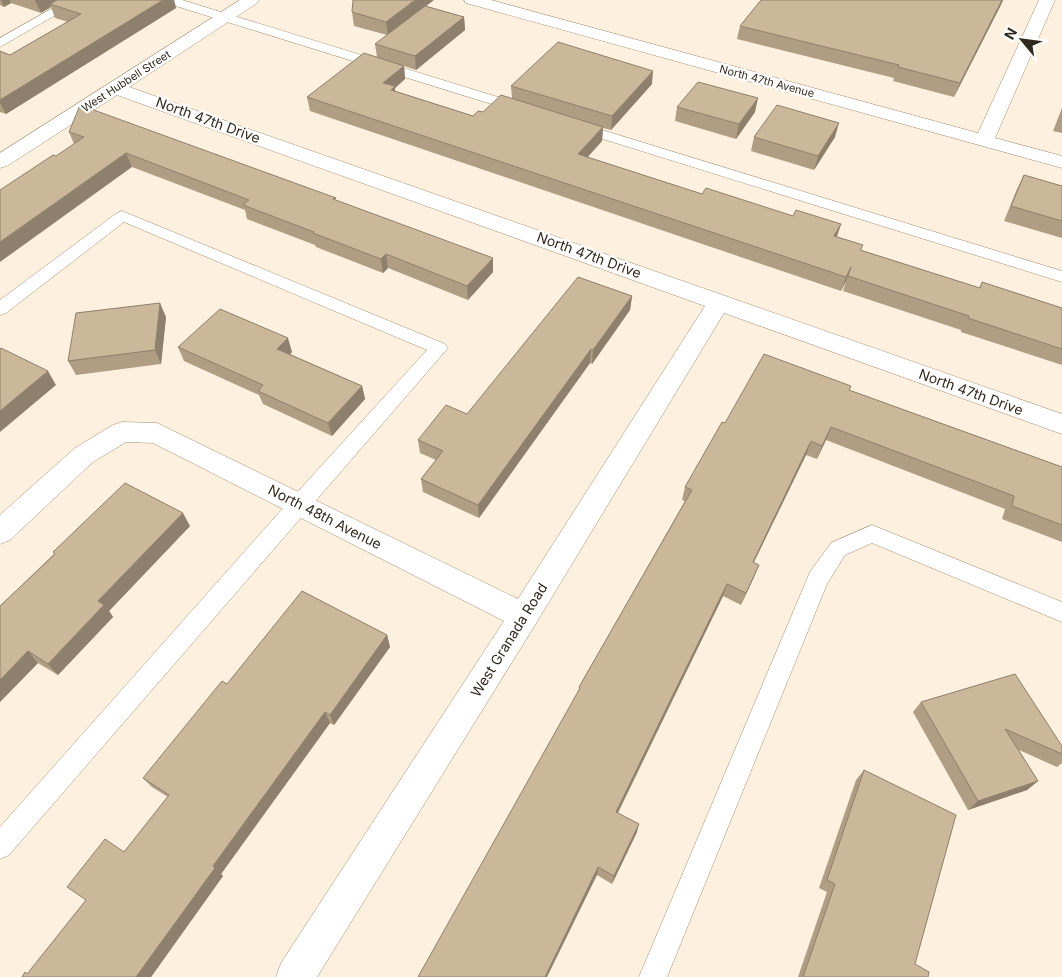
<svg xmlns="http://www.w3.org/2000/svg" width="1062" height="977" font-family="Inter,sans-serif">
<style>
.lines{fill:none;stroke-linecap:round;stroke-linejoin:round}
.service-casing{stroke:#a28f73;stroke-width:1}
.minor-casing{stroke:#a28f73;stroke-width:1}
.service{fill:#fff;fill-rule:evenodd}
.minor{fill:#fff;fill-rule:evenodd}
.wall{fill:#af9d84}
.shaded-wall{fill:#8e806c}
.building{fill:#cbb79a;stroke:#8e806c}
.labels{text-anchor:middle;stroke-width:4.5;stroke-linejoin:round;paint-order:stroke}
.far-street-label{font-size:11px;fill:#31291d;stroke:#fff}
.street-label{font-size:14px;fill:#31291d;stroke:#fff}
</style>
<rect width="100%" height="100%" fill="#fdf0de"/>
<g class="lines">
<g class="service-casing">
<path id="service" d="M67,0H82L0,47V38Z
M164,0H182L527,106L529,109L522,113L517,112L166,3Z
M576,122L1062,271V282L571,129L569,126L571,123Z
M122,211L445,344L448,348L9,855L0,859V827L292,498L427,350L124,222L6,313L0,315V300L117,213Z
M872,525L1062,602V622L872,543L845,555L827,584L667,977H639L810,572L831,543Z"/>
</g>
<g class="minor-casing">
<path id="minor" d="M240,0H259L257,3L129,87L1062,414V434L724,313L535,625L317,977H276L281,963L504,621L153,443L126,442L93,462L10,540L0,544V515L75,448L113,425L122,422L157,423L518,599L705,306L117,95L7,166L0,168V153Z
M464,0H491L978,133L1039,0H1055L995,138L1062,156V168L466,3Z"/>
</g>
<use href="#service" class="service"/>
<use href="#minor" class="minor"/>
</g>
<path class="wall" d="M0,0H174L176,8L6,114L0,112V51L10,55L68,22L55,18L51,7L41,13L11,3L4,7L0,5Z
M761,0H1003L954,97L893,81L894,78L737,39L740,26Z
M426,6L464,17L465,30L416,70L404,66L405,79L395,88V91L473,116L483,112L512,99L511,86L652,84L611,130L603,128L602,141L587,157L702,194L793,216L841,224L837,237L863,245L861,250L979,288L982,282L1062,308V365L961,332V330L843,291L846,281L841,291L310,111L307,97L377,57L375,44L387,35L354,26L352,12Z
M677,107L755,112L736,139L675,121Z
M1062,108V133L1053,131Z
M69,132L336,200L493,272L468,300L388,268L383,273L316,247L315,245L247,219L245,210L132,167L74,144Z
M754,137H835L814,170L751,151Z
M1024,175L1062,186V238L1004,221L1017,189Z
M632,296L630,310L592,364L590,363L479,518L423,492L421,479L436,460L420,453L418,440L467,414Z
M166,317L161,364L76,375L68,361Z
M178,347L292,352L290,354L362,386L365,399L332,436L263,404L259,395L184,361Z
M849,390L1062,467V542L1002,519L1005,509L826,440L817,459L806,455L754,562V577L741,605L723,596L618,813L637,832L612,884L597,875L579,691V687L685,501L682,500L685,487L725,423Z
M190,526L109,611L113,617L58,675L38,663L0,702V606L54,554L53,552Z
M387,635L390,647L334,725L330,723L221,874L223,876L151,977H22L28,974L168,797L152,787L143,778L227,684Z
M921,702L1062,746V763L1057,767L1019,750L1038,781L1027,790L968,810L913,712Z
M864,770L915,964L928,977H798L827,892L819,888L856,780Z"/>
<path class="shaded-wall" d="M1,0H10L11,3L4,7Z
M35,0H63L50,4L51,7L41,13Z
M163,0H174L176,8L6,114L0,103V100Z
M415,0H434L388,36L386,22Z
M1002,0H1003L1001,5L954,97L960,83Z
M464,17L465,30L416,70L415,56Z
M404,66L405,79L395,88L396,100L383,83Z
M653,71L652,84L611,130L612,116Z
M758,98L755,112L736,139L739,124Z
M839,123L835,137L814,170L818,156Z
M603,127L602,141L578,168V154Z
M126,153L132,167L0,262V242Z
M841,224L836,238L834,236Z
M386,254L388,268L383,273L381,259Z
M493,258V272L468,300L467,286Z
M851,267L846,281L841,291L846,277Z
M632,296L630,310L592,364L593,350Z
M160,303L166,317L161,364L155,350Z
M288,338L292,352L281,363L277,349Z
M591,349L590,363L479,518L478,505Z
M48,371L56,385L0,432V411Z
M362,386L365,399L332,436L328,423Z
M831,427L826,440L817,459L822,446Z
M811,441L806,455L748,574L753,562Z
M183,513L190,526L109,611L113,617L58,675L48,664L98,601Z
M759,565L754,577L741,605L746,593Z
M727,584L723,596L614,820L616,812Z
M387,635L390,647L334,725L330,715Z
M28,651L38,663L0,702V680Z
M325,712L330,723L221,874L223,876L151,977H136L213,866Z
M1038,781L1027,790L968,810L978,801Z
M639,824L637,832L612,884L614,876Z
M598,867L597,875L547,977H545Z"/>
<path class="building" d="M57,0H163L0,100V51L10,55L81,14L50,4Z
M353,0H415L386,22L352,12Z
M761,0H1002L960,83L898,67L899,65L740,26Z
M425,6L464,17L415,56L375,44Z
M558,42L653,71L612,116L511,86Z
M364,53L404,66L383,83L395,86L391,90L473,116L478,111L483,112L501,95L603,127L578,154L702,194L706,188L793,216L796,210L841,224L834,236L863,245L860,250L980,288L982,282L1062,308V349L968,318L969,316L848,276L851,267L846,277L307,97Z
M698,82L758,98L739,124L677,107Z
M80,105L336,198L333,199L493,258L467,286L386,254L381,259L313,233L314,232L243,205L249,200L126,153L0,242V190L53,155L56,156L84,137L69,132Z
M777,105L839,123L818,156L754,137Z
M1024,175L1062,186V221L1011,206Z
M578,277L632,296L593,350L591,349L478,505L421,479L443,451L418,440L446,405L467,414Z
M160,303L155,350L68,361L76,313Z
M220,309L288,338L277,349L362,386L328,423L258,391L263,385L178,347Z
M1,348L48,371L0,411V349Z
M764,354L851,386L849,390L1062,467V525L1012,506L1014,496L831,427L822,446L811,441L753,562L759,565L746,593L727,584L616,812L639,824L614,876L598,867L545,977H418L580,688L579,687L692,490L685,487L722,422L725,423Z
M125,483L183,513L98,601L104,605L48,664L28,651L0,680V606L55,554L53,552Z
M302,591L387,635L330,715L325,712L213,866L215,868L136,977H22L25,972L27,974L86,900L67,887L105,839L124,852L169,795L143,778L222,681L227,684Z
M1015,674L1062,746V754L1005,729L1038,781L978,801L921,702Z
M864,770L956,815L915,964L929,972L928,977H803L835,884L827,880Z"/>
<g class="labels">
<g class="far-street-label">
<text transform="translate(126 81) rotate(-33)" y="4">West Hubbell Street</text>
<text transform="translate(767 81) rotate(15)" y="4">North 47th Avenue</text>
</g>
<g class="street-label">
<text transform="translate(208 120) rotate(20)" y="5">North 47th Drive</text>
<text transform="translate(589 255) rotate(20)" y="5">North 47th Drive</text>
<text transform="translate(971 392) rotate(20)" y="5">North 47th Drive</text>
<text transform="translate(325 517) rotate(27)" y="5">North 48th Avenue</text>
<text transform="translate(509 640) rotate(-58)" y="5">West Granada Road</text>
</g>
</g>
<g transform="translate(1022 40) rotate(299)" stroke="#ffffff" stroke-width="4" paint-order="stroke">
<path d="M0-4L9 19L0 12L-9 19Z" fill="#31291d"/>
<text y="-8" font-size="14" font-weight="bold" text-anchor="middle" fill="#31291d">N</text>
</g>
</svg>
